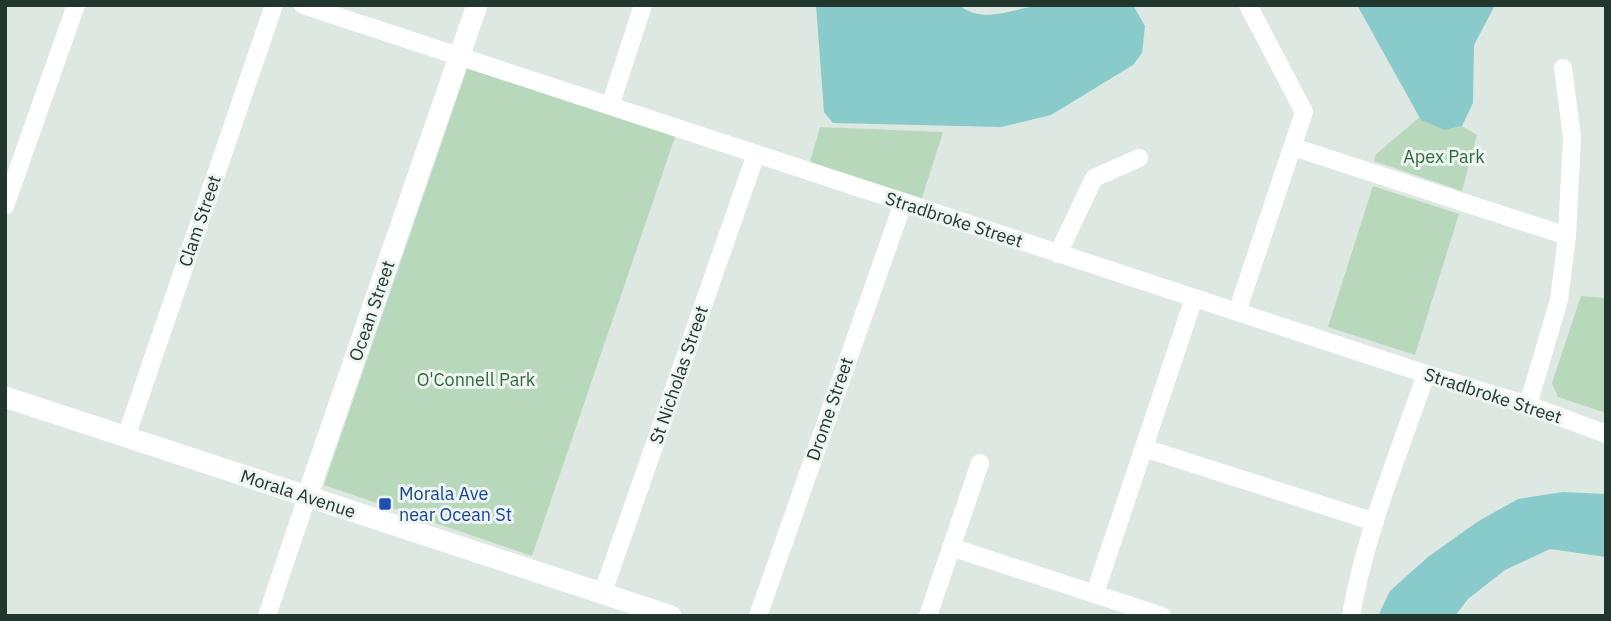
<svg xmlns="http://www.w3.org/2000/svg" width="1611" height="621" font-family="'IBM Plex Sans',sans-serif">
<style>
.green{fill:#b8d8bc}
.water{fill:#89caca}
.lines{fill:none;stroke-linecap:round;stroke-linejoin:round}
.minor{stroke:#fff;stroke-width:18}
.tertiary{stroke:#fff;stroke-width:21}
.secondary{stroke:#fff;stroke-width:21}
.transit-dot{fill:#1a4fb4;stroke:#eef5f1;stroke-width:2.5}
.labels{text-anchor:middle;stroke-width:6;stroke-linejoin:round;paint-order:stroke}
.park-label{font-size:18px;fill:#2e6a3c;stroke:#eef5f1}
.street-label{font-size:18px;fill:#21372d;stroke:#eef5f1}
.transit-label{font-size:18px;fill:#164399;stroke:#eef5f1;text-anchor:start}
</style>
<rect width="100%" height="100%" fill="#dee8e2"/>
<path class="green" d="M469,63L676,134L532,556L324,485Z
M1420,117L1421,120L1444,130L1462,126L1477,135L1462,191L1374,161L1376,154Z
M820,127L943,132L922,198L810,162Z
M1373,186L1459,214L1415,355L1328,327Z
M1581,296L1606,298V413L1558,397L1552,383Z"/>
<path class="water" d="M816,5H959C985,26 1015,7 1044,5C1073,4 1103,5 1133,5L1145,26L1142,53L1133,65L1051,115L1001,127L833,123L824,112Z
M1357,5H1495L1474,45L1473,103L1462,126L1444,130L1421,120Z
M1563,492L1606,494V557L1550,549L1505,570L1468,599L1455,616H1378L1390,591L1428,557L1477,522L1518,499Z"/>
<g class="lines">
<path class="minor" d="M303,5L1426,374L1528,405L1606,434
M610,106L643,5
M1293,147L1567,236
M5,206L76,5
M1058,254L1094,178L1139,158
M1237,312L1304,112L1248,5
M1528,405L1559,300L1567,236L1572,137L1563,68
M126,437L274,5
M1144,448L1375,522
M951,547L1162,616
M1095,593L1194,298
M602,595L756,154
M267,616L307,497
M758,616L903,203
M928,616L980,463
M1351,616C1365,533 1399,453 1426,374"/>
<path class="tertiary" d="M307,497L477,5"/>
<path class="secondary" d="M5,397L671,616"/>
</g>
<rect class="transit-dot" x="378" y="497" width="14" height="14" rx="3.5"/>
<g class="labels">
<g class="park-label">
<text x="1444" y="163">Apex Park</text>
<text x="476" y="386">O'Connell Park</text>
</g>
<g class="street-label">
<text transform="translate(954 220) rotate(18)" y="6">Stradbroke Street</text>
<text transform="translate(200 221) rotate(-71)" y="6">Clam Street</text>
<text transform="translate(372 311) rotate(-71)" y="6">Ocean Street</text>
<text transform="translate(679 375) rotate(-71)" y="6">St Nicholas Street</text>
<text transform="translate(1493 396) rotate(18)" y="6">Stradbroke Street</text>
<text transform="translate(830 409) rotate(-71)" y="6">Drome Street</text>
<text transform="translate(298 494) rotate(18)" y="6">Morala Avenue</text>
</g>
<g class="transit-label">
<text x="399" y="500">Morala Ave<tspan x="399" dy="21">near Ocean St</tspan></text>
</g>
</g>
<rect width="1611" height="621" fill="none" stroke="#21372d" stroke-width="14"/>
</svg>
